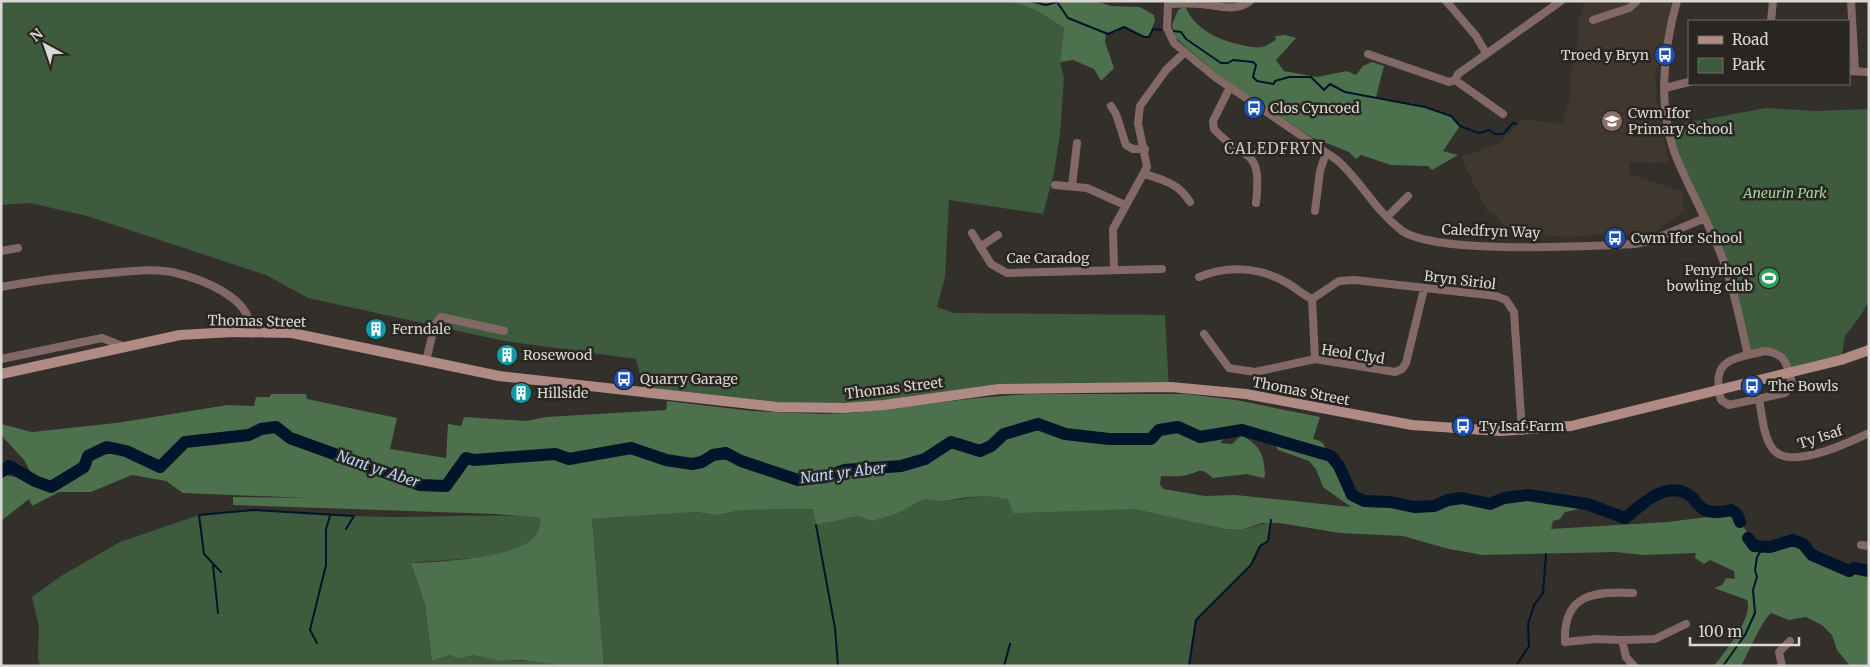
<svg xmlns="http://www.w3.org/2000/svg" width="1870" height="667" font-family="Merriweather,serif">
<style>
.built{fill:#40372f}
.green{fill:#3e5b3d}
.forest{fill:#4d714c;fill-rule:evenodd}
.lines{fill:none;stroke-linecap:round;stroke-linejoin:round}
.stream{stroke:#00142b;stroke-width:2}
.river{stroke:#00142b;stroke-width:12}
.minor{stroke:#826966;stroke-width:8}
.secondary{stroke:#b08a84;stroke-width:10}
.labels{text-anchor:middle;stroke-width:5;stroke-linejoin:round;paint-order:stroke}
.poi-label{font-size:14px;fill:#dad7d4;stroke:#292521;text-anchor:start}
.park-label{font-size:14px;font-style:italic;fill:#a0d99d;stroke:#292521}
.street-label{font-size:14px;fill:#dad7d4;stroke:#292521}
.neighbourhood-label{font-size:15px;letter-spacing:1px;fill:#cbc5c0;stroke:#292521}
.water-label{font-size:15px;font-style:italic;fill:#b5d7fa;stroke:#292521}
</style>
<rect width="100%" height="100%" fill="#332f2b"/>
<path class="built" d="M1585,1H1672L1660,63L1655,71L1657,103L1669,163L1630,162L1629,174L1683,192L1684,212L1648,235L1612,234L1568,237L1549,236L1541,233H1511L1491,211L1488,213L1461,157L1499,143L1524,119L1562,124L1568,102H1570L1571,72L1575,60V48L1578,47V23Z"/>
<path class="green" d="M1,1H1009L1036,10L1064,28L1060,62L1064,78L1060,134L1054,173L1043,214L949,200L945,277L937,307L954,313L1165,315L1169,390L978,395L798,411L646,398L636,359L504,341L308,298L266,275L87,216L30,203L1,205Z
M1766,108L1816,111L1869,109V301L1861,315L1845,336L1841,360L1789,372L1775,352L1748,355L1721,254L1676,157L1669,126Z
M988,496L1097,509H1134L1225,529L1241,530L1270,522L1268,541L1260,546L1251,565L1196,620L1189,666H604L592,519L696,512L717,515L742,510L814,509L816,525L859,516L884,517L896,514L925,499C948,504 964,497 988,496Z
M253,510C300,511 346,517 393,517C444,517 491,513 542,518C540,526 539,533 532,539C509,561 442,559 411,563L425,605L432,661L449,655L459,659L473,655L500,661H544L568,666H40L38,658L39,627L32,597L61,576L120,542L199,515Z"/>
<path class="forest" d="M1009,1H1096L1111,6L1140,7L1154,15L1155,20L1149,37H1144L1124,27L1116,32L1106,33L1105,42L1114,68L1101,81L1094,69L1073,60L1060,62L1064,28L1036,10Z
M1185,6C1195,31 1221,41 1246,46C1251,47 1257,48 1262,47C1267,46 1272,42 1276,40L1275,36L1285,35L1296,38L1276,60L1284,71L1317,77L1347,71L1356,75L1363,66L1372,62L1384,66L1376,97L1406,104L1411,103L1451,116L1460,126L1443,151L1458,155L1432,170L1428,166L1391,165L1361,155L1356,159L1349,152L1311,137L1272,111L1220,76L1186,47L1175,37L1172,25L1178,10Z
M271,394H306L307,399L397,418L390,449L446,458L448,424L461,426L464,417L526,421L546,417L666,410L667,401L752,411L821,414L852,413L977,398L1028,394H1187L1236,400L1320,417L1313,439C1323,441 1325,444 1326,454L1331,456L1339,466L1352,495L1364,501L1391,502L1414,507L1434,506L1448,500L1462,498L1490,504L1504,498L1528,495L1594,506L1565,512L1560,519L1553,521L1551,529L1667,522L1708,517L1731,510L1737,514L1754,546L1770,547L1793,540L1803,544L1812,555L1849,571L1854,568L1869,571V665L1850,666L1837,650L1832,635L1822,625L1806,617L1789,620L1771,613C1761,622 1749,652 1741,666H1714C1724,653 1754,617 1747,600L1714,588L1722,585L1726,578L1735,579L1734,571L1710,560L1704,564L1695,558L1696,553L1643,555L1616,552L1483,555L1449,549L1403,536L1340,533L1280,523H1262L1241,530L1225,529L1134,509L1013,513L1008,499C996,497 985,495 972,497C952,498 946,504 925,499L896,514L872,521L859,516L816,525L813,509L742,510L717,515L696,512L592,519L604,666H568L522,660L500,661L473,655L459,659L449,655L432,661L425,605L411,563C439,562 512,558 532,539C539,533 540,526 541,518L496,514L233,505V497L309,498L183,493L166,481L132,475L91,492H59L32,506L29,499L1,521V475L16,477L24,475L34,480L25,461L1,435V424L32,432L116,423L228,405L254,406L256,397H270ZM1242,430L1271,438L1278,450L1309,461L1316,469L1323,487L1351,507L1235,495L1205,496L1163,489L1160,484L1161,476C1169,476 1179,477 1187,475C1202,471 1199,467 1213,478L1247,474L1263,478L1265,476C1264,454 1261,446 1241,435L1232,444L1220,443L1230,433Z"/>
<g class="lines">
<path class="stream" d="M1030,1L1046,5L1057,2L1068,18L1108,34L1124,27L1144,37H1149L1153,29L1161,30
M1173,31L1181,32L1186,39L1221,63H1228L1233,60L1253,62L1256,65L1253,77L1257,81L1274,84L1275,81L1289,77H1311L1324,90L1330,84L1345,92L1425,107L1451,116L1460,126L1473,131L1480,133L1489,130L1495,134H1503L1513,123L1516,124
M816,525L835,628L838,666
M213,565L218,613
M221,572L204,554L199,515L253,510L354,516L346,529
M317,643L310,630L326,565V529L330,516
M1004,666L1010,644
M1189,666L1196,620L1251,565L1260,546L1268,541L1271,520
M1516,666L1529,646L1528,624L1534,605L1543,593L1546,554
M1723,666L1745,635L1755,613L1753,590L1757,577L1755,570L1757,557L1764,546"/>
<path class="river" d="M1,472L9,466L35,481L51,487L84,467L88,456L107,447L126,451L160,467L185,442L249,435L261,429L276,427L290,438L420,485L446,486L466,458L474,460L555,454L569,459L631,448L666,460L692,464L702,462L713,455L726,453L741,461L798,480L826,477L844,470L901,466L925,459L951,442L980,451L991,446L1004,434L1038,424L1065,434L1109,439H1151L1159,430L1178,427L1200,437L1242,430L1331,456L1339,466L1352,495L1364,501L1391,502L1414,507L1434,506L1448,500L1462,498L1490,504L1504,498L1528,495L1587,504L1625,518C1639,507 1660,486 1680,491C1703,496 1691,519 1731,510L1737,514L1740,522
M1748,538L1754,546L1770,547L1793,540L1803,544L1812,555L1849,571L1854,568L1869,571"/>
<path class="minor" d="M1446,1L1476,36L1486,53
M1677,1C1663,50 1657,111 1677,159C1690,190 1707,220 1720,252C1733,284 1740,321 1748,355
M1851,1L1855,71
M1168,4L1167,28L1174,43L1215,77L1337,160C1361,181 1374,209 1401,230C1434,255 1588,246 1635,244L1650,241L1705,218
M1168,4C1179,4 1189,3 1200,4C1216,5 1236,13 1250,1
M1593,20L1629,8L1637,1
M1771,21L1773,1
M1368,54L1449,82L1455,80L1503,114
M1849,71L1869,72
M1455,80L1458,74L1561,1
M1230,87L1213,121L1214,129C1243,163 1263,143 1256,203
M1665,88L1689,82
M1111,106L1116,114L1126,145L1133,149H1145
M1145,174C1164,180 1179,184 1190,202
M1055,185L1087,188L1125,205
M1072,186L1077,143
M1315,211L1320,171L1326,153
M1387,217L1408,196
M972,233L991,264L1007,273L1162,269
M980,247L998,235
M1,251L18,248
M1114,270L1113,229L1147,167L1138,123L1140,106L1166,70L1185,52
M1199,277C1229,265 1261,267 1289,284C1297,289 1303,295 1312,299
M1,287C38,280 74,276 111,273C132,271 156,268 176,273C192,277 209,283 222,291C239,301 251,313 251,333
M1312,299L1339,281L1355,280L1496,296L1506,300L1514,312L1522,431
M1312,299L1315,359
M1204,334L1229,368L1255,372L1315,359L1395,372L1402,369L1406,363L1424,289
M1765,351C1787,354 1786,364 1792,383L1785,393L1729,405L1721,400C1710,359 1732,359 1765,351Z
M1,359L102,338L125,347
M426,361L435,324L441,317L504,331
M1759,399C1762,414 1763,435 1772,448C1788,472 1848,443 1869,433
M1861,545L1869,546
M1633,593C1594,591 1563,594 1565,642L1596,639L1622,640L1626,657L1634,666
M1622,640L1655,639L1686,624
M1782,666L1779,652L1790,641"/>
<path class="secondary" d="M1,374L180,335L233,332L292,333L499,376L777,407L845,408L884,405L999,389L1171,387L1246,394L1412,425L1500,431L1571,426L1841,360L1869,350"/>
</g>
<defs>
<g id="bus-disc" transform="scale(1.125)"><circle r="9.5" fill="#1a4fb4" stroke="#292521"/><path d="M-5-6H5V4H4V6H2V4H-2V6H-4V4H-5ZM-3.5-4V0h7V-4ZM-3.5 1.2v1.5H-2V1.2ZM2 1.2v1.5H3.5V1.2Z" fill="#fff"/></g>
<g id="school-disc" transform="scale(1.125)"><circle r="9.5" fill="#8d6e63" stroke="#292521"/><path d="M0-5L7-2L0 1L-7-2ZM-4 1L0 2.5L4 1V4Q0 6-4 4Z" fill="#fff"/></g>
<g id="stadium-disc" transform="scale(1.125)"><circle r="9.5" fill="#2e9e5b" stroke="#292521"/><path d="M0-5a6.5 5 0 1 0 0 10a6.5 5 0 1 0 0-10ZM-3.5-1.8h7v3.6h-7Z" fill="#fff"/></g>
<g id="building-disc" transform="scale(1.125)"><circle r="9.5" fill="#0f9aa8" stroke="#292521"/><path d="M-4-6H4V6H1V3H-1V6H-4ZM-2.5-4.3h1.7v1.8h-1.7ZM.8-4.3h1.7v1.8H.8ZM-2.5-1h1.7V.8h-1.7ZM.8-1h1.7V.8H.8Z" fill="#fff"/></g>
</defs>
<g fill-rule="evenodd">
<use href="#bus-disc" x="1665" y="55"/>
<use href="#bus-disc" x="1254" y="108"/>
<use href="#school-disc" x="1612" y="121"/>
<use href="#bus-disc" x="1615" y="238"/>
<use href="#stadium-disc" x="1769" y="278"/>
<use href="#building-disc" x="376" y="329"/>
<use href="#building-disc" x="507" y="355"/>
<use href="#bus-disc" x="624" y="379"/>
<use href="#bus-disc" x="1752" y="386"/>
<use href="#building-disc" x="521" y="393"/>
<use href="#bus-disc" x="1463" y="426"/>
</g>
<g class="labels">
<g class="poi-label">
<text x="1649" y="60" text-anchor="end">Troed y Bryn</text>
<text x="1270" y="113">Clos Cyncoed</text>
<text x="1628" y="118">Cwm Ifor<tspan x="1628" dy="16">Primary School</tspan></text>
<text x="1631" y="243">Cwm Ifor School</text>
<text x="1753" y="275" text-anchor="end">Penyrhoel<tspan x="1753" dy="16">bowling club</tspan></text>
<text x="392" y="334">Ferndale</text>
<text x="523" y="360">Rosewood</text>
<text x="640" y="384">Quarry Garage</text>
<text x="1768" y="391">The Bowls</text>
<text x="537" y="398">Hillside</text>
<text x="1479" y="431">Ty Isaf Farm</text>
</g>
<g class="park-label">
<text x="1785" y="198">Aneurin Park</text>
</g>
<g class="street-label">
<text transform="translate(1491 231) rotate(2)" y="5">Caledfryn Way</text>
<text x="1048" y="263">Cae Caradog</text>
<text transform="translate(1460 280) rotate(7)" y="5">Bryn Siriol</text>
<text transform="translate(257 321) rotate(1)" y="5">Thomas Street</text>
<text transform="translate(1353 354) rotate(9)" y="5">Heol Clyd</text>
<text transform="translate(894 388) rotate(-7)" y="5">Thomas Street</text>
<text transform="translate(1301 391) rotate(11)" y="5">Thomas Street</text>
<text transform="translate(1820 437) rotate(-18)" y="5">Ty Isaf</text>
</g>
<g class="neighbourhood-label">
<text x="1274" y="154">CALEDFRYN</text>
</g>
<g class="water-label">
<text transform="translate(378 469) rotate(19)" y="5">Nant yr Aber</text>
<text transform="translate(843 473) rotate(-7)" y="5">Nant yr Aber</text>
</g>
</g>
<rect width="1870" height="667" fill="none" stroke="#dad7d4" stroke-width="5"/>
<rect x="1688" y="20" width="162" height="65" fill="#292521" stroke="#706c69"/>
<rect x="1698" y="36" width="25" height="8" fill="#b08a84" stroke="#706c69"/>
<text x="1732" y="45" font-size="15" fill="#dad7d4">Road</text>
<rect x="1698" y="58" width="25" height="15" fill="#3e5b3d" stroke="#706c69"/>
<text x="1732" y="70" font-size="15" fill="#dad7d4">Park</text>
<g transform="translate(45 45) rotate(320)" stroke="#292521" stroke-width="4" paint-order="stroke">
<path d="M0-4L9 19L0 12L-9 19Z" fill="#dad7d4"/>
<text y="-8" font-size="14" font-weight="bold" text-anchor="middle" fill="#dad7d4">N</text>
</g>
<path d="M1690 637v8h109v-8" fill="none" stroke="#dad7d4" stroke-width="2.5"/>
<text x="1698" y="637" font-size="15" fill="#dad7d4" stroke="#292521" stroke-width="4" paint-order="stroke">100 m</text>
</svg>
